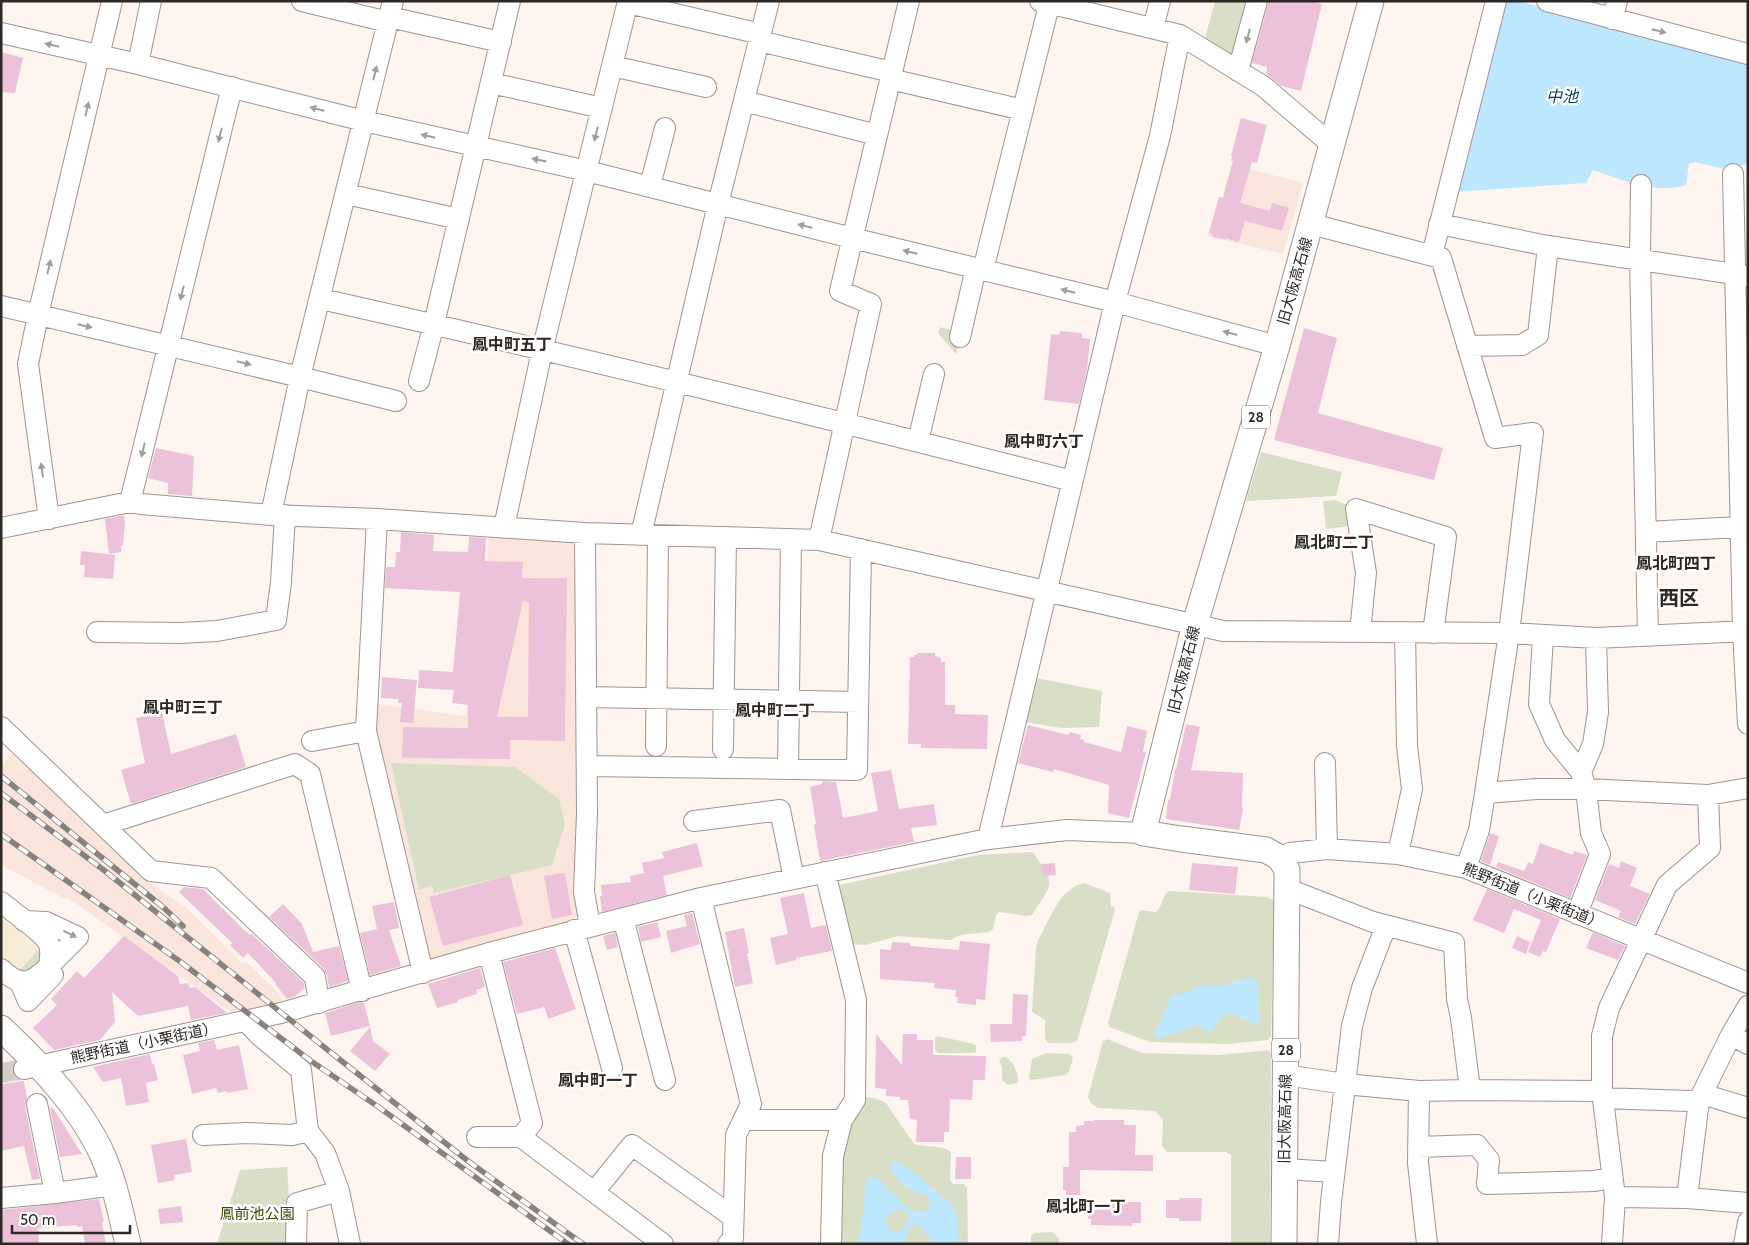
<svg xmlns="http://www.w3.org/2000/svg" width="1749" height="1245" font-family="Cabin,'Noto Sans JP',sans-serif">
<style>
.built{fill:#fae5dc}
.industrial{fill:#f8ebd7}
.green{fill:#d9dfc6}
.water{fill:#bce7fe;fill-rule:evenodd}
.building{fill:#ebc2d9;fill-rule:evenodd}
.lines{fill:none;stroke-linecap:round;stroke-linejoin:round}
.minor-tunnel{stroke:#d5ccc8;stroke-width:20;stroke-dasharray:20 10;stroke-linecap:butt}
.minor-casing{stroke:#9f948f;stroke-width:22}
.major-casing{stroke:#9f948f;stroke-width:27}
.minor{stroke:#fff;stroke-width:20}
.major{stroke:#fff;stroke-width:25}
.rail-casing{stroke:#88827f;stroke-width:5.5}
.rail{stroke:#fff;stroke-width:4;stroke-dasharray:11;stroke-linecap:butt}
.oneway{fill:#a09e9d}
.labels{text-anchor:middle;stroke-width:5;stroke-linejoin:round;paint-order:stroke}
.shield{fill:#fff;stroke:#6b6867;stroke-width:1}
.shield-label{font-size:14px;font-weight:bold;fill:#2c2826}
.street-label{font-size:15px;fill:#2c2826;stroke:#fff}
.park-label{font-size:15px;fill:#404805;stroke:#fff}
.water-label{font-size:16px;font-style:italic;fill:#074158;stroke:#fff}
.neighbourhood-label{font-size:16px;font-weight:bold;fill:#302723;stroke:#fff}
.district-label{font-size:20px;font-weight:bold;fill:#302723;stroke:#fff}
</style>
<rect width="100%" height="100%" fill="#fff5f0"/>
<path class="built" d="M1231,164L1303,183L1283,254L1208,236L1219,197H1223Z
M489,533L571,537L579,545L578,915L574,919L426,966L371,725V703L465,716L483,645Z
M12,754L93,825L103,837L107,844L150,883L189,910L243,964L246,962L273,987L285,1003L232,1013L68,898L65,899L1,865V766Z"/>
<path class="industrial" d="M11,755L28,768L22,776L5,763Z
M1,911L43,945L18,972L1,958Z"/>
<path class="green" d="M1215,1H1252L1238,50L1230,54L1205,38Z
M940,327L957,332L960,341L956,354L938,333Z
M1261,452L1342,472L1336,496L1246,501Z
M1335,500L1349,506L1351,526L1326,529L1323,501Z
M1036,678L1102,691L1099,727L1061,728L1025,722Z
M391,763L515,767L559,799L565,824L552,865L434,893L432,885L419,890Z
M1033,852C1056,887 1054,880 1032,915L1026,916L999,912L996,915L993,929L989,932L960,935L951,940L898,936L865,945L850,944L836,893L839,885L978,855Z
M1084,883L1110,893L1111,906L1114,907L1115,910L1077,1041L1071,1043H1048L1045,1038V1020L1032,1012L1036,948L1038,940C1050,920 1059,888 1084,883Z
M1169,891L1268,897L1274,901L1271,1037L1268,1040L1227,1044L1150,1042L1109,1027L1108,1023L1139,912L1141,910L1156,912C1163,906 1161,897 1169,891Z
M43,945L44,957L30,973L18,972Z
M938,1036L974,1044L976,1046V1052L974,1053H938L935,1050V1038Z
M1107,1039L1142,1053L1218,1055L1269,1050L1271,1054L1270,1244H1231V1155L1226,1152H1167L1162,1146L1163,1120L1155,1111L1098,1108L1091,1103L1088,1097L1103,1041Z
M1046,1053L1070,1054L1073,1058L1069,1072L1065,1075L1031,1080L1029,1077L1032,1059Z
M1002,1057H1006C1014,1063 1019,1074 1018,1083L1008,1085L1002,1080V1067L999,1061Z
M865,1097L875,1098L886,1103L914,1144C925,1148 942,1144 951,1152L950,1180L953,1184H964L967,1187L968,1244H836L839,1153L861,1101Z
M287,1167L289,1198L286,1213V1244H217L240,1170Z
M1052,1232L1059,1238V1244H1031V1236L1035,1233Z"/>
<path class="water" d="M1506,1H1519L1748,65V164L1724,169L1695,162L1689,164L1686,185C1659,195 1619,179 1593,170L1586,183L1454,192Z
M1253,977L1258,982L1259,1021L1257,1025L1238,1016L1226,1014L1210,1032L1199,1026H1193L1160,1039L1153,1035L1163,1016L1168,1001L1173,995L1189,992L1197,986H1223L1240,980Z
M894,1161C911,1165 921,1181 935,1191C942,1197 950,1200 954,1209C959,1219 960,1233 957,1244H933L921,1227L918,1225L910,1226L903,1244H859L866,1181L868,1178L874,1177L878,1179C891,1189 912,1223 930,1207L928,1196C924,1193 921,1193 917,1192C905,1188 894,1177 890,1166L891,1163ZM896,1209L904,1210L909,1217L904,1228L897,1233C887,1229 884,1225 889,1214Z"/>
<path class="building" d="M1269,1H1310L1322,4L1301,91L1281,86L1266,74L1267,67L1252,63Z
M1,52L23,58L15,93L1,92Z
M1241,118L1267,125L1257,163L1252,162L1240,203L1270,211L1272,203L1289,208L1282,231L1245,221L1239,242L1225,238V240L1213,237V235L1209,233L1219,197L1223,198L1226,186L1233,161H1231L1232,156H1231Z
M1304,328L1337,338L1318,413L1443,448L1434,480L1274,440Z
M1060,331L1082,333V338L1090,339L1087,370L1079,404L1044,400L1051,334L1059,335Z
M156,448L194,456L192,496L168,494V483L148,478Z
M124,515L125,523L123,545L121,546V552L109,554L105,519Z
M401,532L434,535L433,551L468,552L469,537L486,538L485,561L523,562L522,578H567L565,741L510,740V759L402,758L403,727L468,728V705L452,703L454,690L418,688L419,670L453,672L460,592L385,588L386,567H395L396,552H400ZM523,601L529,602L528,717H497Z
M81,551L115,555L113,579L84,577L85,565H80Z
M917,653H935V656L941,658V662H945V705H955V714L988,715L987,749L921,748V744H908L910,657H914V655H917Z
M382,677L417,680L413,723L400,722L402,703H398V699L381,698Z
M162,712L171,754L236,734L246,767L131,804L121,770L145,763L136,718Z
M1186,724L1200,727L1191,770L1243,773L1242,808L1243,809L1239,830L1166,819L1168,799L1170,800L1175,769H1176Z
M1028,725L1068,735L1070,732L1081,735L1080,739L1084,740V742L1121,752L1127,726L1147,731L1143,751L1146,752L1129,818L1108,813L1109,785L1054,769L1053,772L1018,763Z
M891,770L899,809L934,804L937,825L911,828L914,842L820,861L814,825L816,824L810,787L822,784V782L824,781L836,782L843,818L878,811L871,773Z
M1490,833L1499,836L1490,865L1481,861Z
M697,843L703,866L663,876L667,895L602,912L600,896H602L601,885L631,882L630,876L644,873L642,863L664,858L662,852Z
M1540,843L1573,855L1574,851L1587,855L1570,898L1496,867L1498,862L1524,871L1528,862L1533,864Z
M1621,861L1637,868L1630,886L1650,894L1635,924L1618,917L1621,911L1595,900L1609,864L1619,868Z
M1055,863L1056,875L1043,876L1041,864Z
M1192,863L1238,867L1235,894L1189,890Z
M565,873L572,915L552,919L544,876Z
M510,875L523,925L443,946L429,897Z
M184,887L203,889L244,930L251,935L252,934L304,983L305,988L294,997L287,999L275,984L276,983L248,953L243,958L230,945L232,943L179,892Z
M1487,889L1560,919L1546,952L1543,951L1540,957L1528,952L1541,920L1514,909L1504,933L1473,920Z
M804,893L811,928L826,925L832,951L796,958V960L776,965L770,938L788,934L780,898Z
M394,902L399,928L389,930L401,966L370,975L360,933L377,929L372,906Z
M283,904L302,924L313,952L339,946L348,981L329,987L327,975L323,968L269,917Z
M692,913L700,944L671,953L666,931L687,926L684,915Z
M657,922L661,937L641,942L638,927Z
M744,928L749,953H747L753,983L735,987L725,932Z
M1593,932L1625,946L1618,960L1586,948Z
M615,933L618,947L607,950L603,936Z
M124,936L178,976L180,984L188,983L190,988L195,987L227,1013L191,1020L188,1006L138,1016L112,992L115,1022L100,1040L54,1050L33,1028L57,1005L51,999L77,971L84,978Z
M1517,936L1530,942L1526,954L1512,948Z
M960,941L990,944L985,1000L976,999V1005L957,1003L958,997H955L956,990L934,988L935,983L880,979V949L891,950L892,942L910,943V946L959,950Z
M555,948L576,1009L548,1019L544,1007L517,1014L503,962Z
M480,968L485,987L476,990L477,994L458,1000V1002L437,1008L428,984Z
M1013,994L1028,995L1026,1036H1022V1041L991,1042L990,1024H1012Z
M360,1002L364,1003L370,1026L331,1036L325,1013Z
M370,1027L373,1041L390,1054L375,1071L350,1051Z
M876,1034L902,1065L903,1034H917V1040H933V1055L986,1056L985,1080H973L972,1100L950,1099L949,1132H944V1142H916L917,1120L910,1119L908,1100H900V1097L886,1096V1089L875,1088Z
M214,1040L217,1050L239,1045L248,1089L227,1093V1091L218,1093L216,1088L192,1094L183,1055L200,1051L198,1043Z
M150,1054L152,1064H154L158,1080L146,1083L149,1102L126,1106L121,1078L103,1082L93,1067Z
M24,1081L27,1099L25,1106L40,1179L32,1180L24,1146L1,1151V1084Z
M50,1108H53L82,1154L60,1157Z
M1094,1120H1124V1125H1136L1135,1155H1153V1171L1080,1170V1195H1066V1190H1063V1167H1069V1132H1076V1126L1084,1125V1121H1094Z
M186,1139L192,1172L174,1175L175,1180L158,1183L151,1145Z
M956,1157H971V1179H955Z
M1180,1198H1202L1201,1221H1179V1218H1166V1200H1179Z
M99,1199L104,1222H102L106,1244H85L82,1226L77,1227V1225L38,1228L39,1244H2L1,1210Z
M1089,1202H1141V1223H1132V1226L1091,1225V1219H1088Z
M181,1206L183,1222L160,1224L158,1209Z"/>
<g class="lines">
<path class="minor-tunnel" d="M1,1073L24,1069"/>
<g class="minor-casing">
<path id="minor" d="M302,1L388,22
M1040,1L1180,35L1263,86L1332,145
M1547,1L1748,54
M628,3L761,34
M389,17L501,42
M1612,19L1617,1
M1153,28L1160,1
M1,33L138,64L364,121L587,171L852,238L1115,302L1277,346
M759,41L892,72
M138,64L151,1
M612,66L706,87
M1238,71L1257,1
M890,79L1023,110
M491,83L602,108
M744,101L877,135
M1733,174L1743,631L1748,724
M1641,185L1640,258L1648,636
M650,186L665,128
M346,194L459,219
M1311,224L1441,258L1495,438L1533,433L1509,633L1485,793L1479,830L1466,868
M1439,224L1548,246L1748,276
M1432,255L1496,1
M983,270L1050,1
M321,299C572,355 823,417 1072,481
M1,306L300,377L396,401
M960,337L976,268
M1467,346L1522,345L1538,335L1548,246
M419,381L434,324L510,1
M918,441L934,374
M130,502L232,87
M271,515L300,377L393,1
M49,519L28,364L38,315L112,1
M377,519L366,731L423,973
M504,527L542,351L628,1
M1,528L130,502L141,504L271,515L377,519L585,533L819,540L1223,631L1509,633L1596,638L1748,631
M1646,532L1740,527
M585,533L587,813L584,892L590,926
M641,535L718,204L769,1
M819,540L871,304L840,291L909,1
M97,632L180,633L217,631L276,620L281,582L285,515
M1360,632L1366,573L1356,509L1446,537L1433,633
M1543,636L1539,704L1555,740L1581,772
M586,697L858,702
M1,727L151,871L211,878L315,977L319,1003
M312,741L366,731
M656,746L658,536
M723,749L726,537
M1325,763L1327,849
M587,766L857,770L861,549
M788,769L791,539
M1485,793L1537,789H1586L1708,795L1748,788
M694,821L780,810L794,879
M103,825L295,764L310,774L362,991
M988,839L1115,302L1160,136L1180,35
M1398,854L1412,789L1407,746L1405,632
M1280,858L1290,853L1327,849L1398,854L1466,868L1748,983
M825,872L856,1000L855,1100L842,1120L833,1156L831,1244
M1288,889L1373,922L1454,943L1457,999L1461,1018L1470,1090
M701,898L751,1104L736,1135L733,1238L728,1244
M1,902C13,912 40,930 48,942C52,949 50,958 49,966C31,984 21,988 1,969
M1577,914L1600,854L1591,833L1586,789L1581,772L1593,744L1598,712L1596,638
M623,918L665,1080
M24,921L46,922L78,937L49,966
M574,930L612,1068
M489,953L532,1123L521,1137L663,1244
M20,982L28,1001L53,975
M247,1022L259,1035L301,1070L308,1131L325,1153L339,1191L350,1244
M1731,1035L1748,1044
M24,1069L281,1013L489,953L701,898L988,839L1067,830L1143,833
M1286,1075L1345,1084L1419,1091L1470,1090L1602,1091
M1419,1091L1418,1163L1427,1244
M1702,1094L1748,1108
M1603,1098L1689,1101L1699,1100
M37,1104L55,1193
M743,1120H842
M203,1135L247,1133L292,1135L308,1131
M477,1137H521
M1418,1147L1477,1145L1489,1160L1487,1184L1595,1181L1612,1177
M1285,1169L1334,1172
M594,1192L632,1145L733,1217
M1615,1197L1687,1198L1699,1100L1731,1035L1748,1006
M1,1198L55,1193L114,1185
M1687,1198L1748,1203
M296,1244L297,1203L339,1191
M1328,1244L1331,1202L1352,1026L1362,988L1386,926
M1612,1244L1615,1197L1602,1091V1036L1609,1008L1667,885L1710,848L1708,795
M1744,1244L1748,1222"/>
</g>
<g class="major-casing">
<path id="major" d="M1,1028C39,1064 81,1107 103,1156C115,1184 121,1214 128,1244
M1284,1244L1287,870L1280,858L1266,850L1181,839L1143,833L1195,624L1277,346L1371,1"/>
</g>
<use href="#minor" class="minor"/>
<use href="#major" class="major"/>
<g class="rail-casing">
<path id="rail" d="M1,776L163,907L183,926
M1,793L105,871L329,1051L468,1161L583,1244
M1,834L178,960L311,1061L377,1106L568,1244"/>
</g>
<use href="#rail" class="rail"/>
</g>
<defs><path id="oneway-solid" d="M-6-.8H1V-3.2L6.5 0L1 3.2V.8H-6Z" transform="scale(1.25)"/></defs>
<g class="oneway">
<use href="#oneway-solid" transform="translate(1659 31) rotate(14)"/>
<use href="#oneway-solid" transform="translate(1248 36) rotate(105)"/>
<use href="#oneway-solid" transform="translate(52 45) rotate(-167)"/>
<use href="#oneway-solid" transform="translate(375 73) rotate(-76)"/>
<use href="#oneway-solid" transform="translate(87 109) rotate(-77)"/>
<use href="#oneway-solid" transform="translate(317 109) rotate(-166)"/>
<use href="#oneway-solid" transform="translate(596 134) rotate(104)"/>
<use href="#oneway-solid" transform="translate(220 135) rotate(104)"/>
<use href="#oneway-solid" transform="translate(428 136) rotate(-167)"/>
<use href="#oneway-solid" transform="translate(539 160) rotate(-168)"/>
<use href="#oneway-solid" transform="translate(805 226) rotate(-166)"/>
<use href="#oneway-solid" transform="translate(910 252) rotate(-166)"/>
<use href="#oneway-solid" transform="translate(49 267) rotate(-77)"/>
<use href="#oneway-solid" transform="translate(1068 291) rotate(-166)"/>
<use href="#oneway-solid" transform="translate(182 293) rotate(104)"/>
<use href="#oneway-solid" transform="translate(85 326) rotate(13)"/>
<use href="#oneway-solid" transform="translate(1230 333) rotate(-165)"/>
<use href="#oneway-solid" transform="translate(244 363) rotate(14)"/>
<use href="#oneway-solid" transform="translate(143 450) rotate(104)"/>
<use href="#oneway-solid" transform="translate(42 470) rotate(-98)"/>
<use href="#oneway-solid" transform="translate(70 934) rotate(26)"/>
</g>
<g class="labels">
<g class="shield">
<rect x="1242" y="405.5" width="28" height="23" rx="4"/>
<rect x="1272" y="1038.5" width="28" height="23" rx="4"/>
</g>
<g class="shield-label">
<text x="1256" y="422">28</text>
<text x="1286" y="1055">28</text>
</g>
<g class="street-label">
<text transform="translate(1295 281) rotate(-74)" y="5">旧大阪高石線</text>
<text transform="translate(1184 670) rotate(-76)" y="5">旧大阪高石線</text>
<text transform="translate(1533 896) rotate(22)" y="5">熊野街道（小栗街道）</text>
<text transform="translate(144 1043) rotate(-12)" y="5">熊野街道（小栗街道）</text>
<text transform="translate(1285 1119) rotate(-89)" y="5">旧大阪高石線</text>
</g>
<g class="park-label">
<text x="257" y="1219">鳳前池公園</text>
</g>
<g class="water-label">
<text x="1562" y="102">中池</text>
</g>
<g class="neighbourhood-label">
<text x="512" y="350">鳳中町五丁</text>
<text x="1044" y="447">鳳中町六丁</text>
<text x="1334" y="548">鳳北町二丁</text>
<text x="1676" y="569">鳳北町四丁</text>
<text x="183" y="713">鳳中町三丁</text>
<text x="775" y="716">鳳中町二丁</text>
<text x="598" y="1086">鳳中町一丁</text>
<text x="1086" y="1212">鳳北町一丁</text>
</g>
<g class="district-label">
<text x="1679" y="605">西区</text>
</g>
</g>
<rect width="1749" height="1245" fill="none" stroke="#2c2826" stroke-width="5"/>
<path d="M12 1225v8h118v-8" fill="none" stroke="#2c2826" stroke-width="2.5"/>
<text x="20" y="1225" font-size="15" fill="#2c2826" stroke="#ffffff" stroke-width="4" paint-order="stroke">50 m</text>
</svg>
